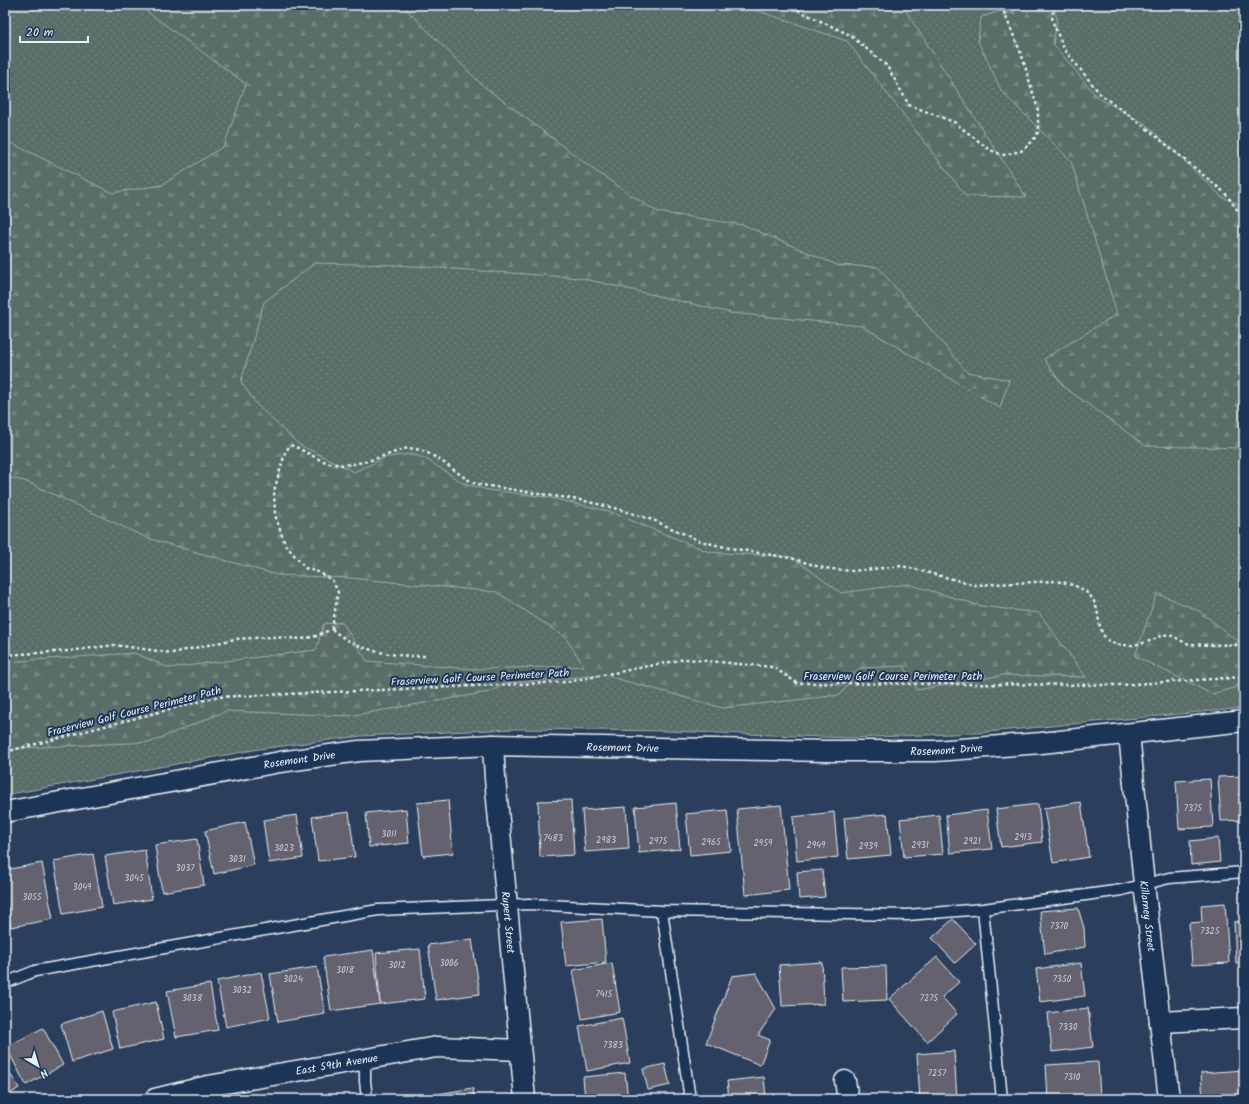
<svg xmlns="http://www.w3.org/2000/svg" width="1249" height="1104" font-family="Kalam,sans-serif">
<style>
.grass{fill:url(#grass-dots);stroke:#a1afb0}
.forest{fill:url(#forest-firs);stroke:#a1afb0}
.building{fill:#64626e;stroke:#e8f1f8}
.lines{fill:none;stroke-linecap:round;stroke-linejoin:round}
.lane-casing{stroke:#e8f1f8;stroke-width:13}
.street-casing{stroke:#e8f1f8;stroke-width:23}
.path{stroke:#e8f1f8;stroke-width:2.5;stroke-dasharray:3 3;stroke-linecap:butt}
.lane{stroke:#1d3557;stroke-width:10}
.street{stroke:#1d3557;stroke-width:20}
.labels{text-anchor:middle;stroke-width:4;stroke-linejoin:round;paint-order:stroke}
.number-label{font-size:9px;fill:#c7cdd6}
.street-label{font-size:11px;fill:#e8f1f8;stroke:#1d3557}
</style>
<defs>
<pattern id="grass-dots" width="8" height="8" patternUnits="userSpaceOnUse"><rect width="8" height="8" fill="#5a6d68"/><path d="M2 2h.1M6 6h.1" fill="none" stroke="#72827e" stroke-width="1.8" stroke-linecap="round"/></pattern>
<pattern id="forest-firs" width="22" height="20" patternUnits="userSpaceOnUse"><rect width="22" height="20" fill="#5a6d68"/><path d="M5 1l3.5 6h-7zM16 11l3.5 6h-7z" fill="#72827e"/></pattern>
</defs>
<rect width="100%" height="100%" fill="#2b3e5c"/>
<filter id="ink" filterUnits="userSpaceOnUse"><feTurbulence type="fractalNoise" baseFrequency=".025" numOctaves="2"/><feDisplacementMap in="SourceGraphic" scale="8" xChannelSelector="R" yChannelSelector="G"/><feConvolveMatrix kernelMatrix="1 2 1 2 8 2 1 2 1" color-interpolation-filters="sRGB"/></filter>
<g filter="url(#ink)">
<path class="grass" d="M5,5H1244V708L977,733L850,738L666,731L514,729L361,736L259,749L5,795Z"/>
<path class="forest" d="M138,5H402L481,84L597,172L657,212L743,225L837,265L878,267L967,372L1009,380L1000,408L862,326L731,313L581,278L398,265L315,263L264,302L241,382L257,405L298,444L354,472L387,457L412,454L426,459L463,483L488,490L547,497L608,511L709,552L792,557L841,593L908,584L981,606L1039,613L1086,677L1003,675L917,690L904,666L859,668L840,695L723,708L604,675L507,683L489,692L349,716L226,711L151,742L20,748L5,752V662L134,653L169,668L316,650L324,624L342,622L367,661L474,669L584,666L565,637L497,592L350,578L277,575L147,538L25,481L5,477V140L112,193L162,185L224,146L246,84Z
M741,5H902L1026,197L966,196L847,41Z
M1011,5H1054L1057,20L1053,44L1098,98L1144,123L1222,197L1244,206V448L1146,446L1064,387L1044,359L1117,314L1071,161L1002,92L978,41L981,17L1001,11L1015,14Z
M1157,593L1199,611L1244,646V685L1212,694L1135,656Z"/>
<path class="building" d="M1244,776V820L1221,821L1218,777Z
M1210,779L1213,827L1179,829L1176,781Z
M448,800L453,853L423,856L417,803Z
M571,800L574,855L540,857L538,801Z
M1081,802L1089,857L1053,863L1044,808Z
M676,803L680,849L639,853L635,807Z
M1038,804L1042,842L1001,847L996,809Z
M781,805L789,890L745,895L737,809Z
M626,807L629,849L585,852L582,810Z
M406,809L409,843L369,847L366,813Z
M727,810L731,851L690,855L686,814Z
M987,810L992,849L950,853L946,815Z
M349,812L355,857L318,861L312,817Z
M834,812L838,857L797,861L793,817Z
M887,814L891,855L848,859L844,818Z
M297,815L303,858L269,863L263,820Z
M939,815L943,854L904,857L900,819Z
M245,822L254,865L214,874L205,831Z
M1218,838L1220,862L1191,865L1190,841Z
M197,839L204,885L162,892L155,845Z
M145,850L152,899L113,905L105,856Z
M93,854L102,907L63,914L54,861Z
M42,863L53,919L11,927L5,893V870Z
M822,870L825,897L799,899L797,872Z
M1225,903L1229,963L1192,965L1189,923L1202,922L1201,905Z
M1078,908L1084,928L1085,947L1045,954L1040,911Z
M602,919L606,962L566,966L561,922Z
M953,919L976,944L955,963L932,938Z
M1244,921V963L1236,964L1234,922Z
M472,939L480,994L436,1000L428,945Z
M420,949L425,999L380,1004L376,953Z
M373,950L380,1004L331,1011L323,957Z
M937,957L959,982L942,997L957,1014L927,1042L889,999Z
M822,962L824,1004L782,1006L779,965Z
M612,963L620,1012L582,1019L573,970Z
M1081,963L1085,996L1040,1002L1036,969Z
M886,966L887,1000L843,1002L841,967Z
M317,967L325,1014L278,1022L270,974Z
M261,972L270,1018L226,1027L217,981Z
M756,973L776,1009L758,1035L770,1040L760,1065L706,1043L732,976Z
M210,984L218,1030L176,1037L167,991Z
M156,1002L164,1039L120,1049L112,1012Z
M1088,1008L1093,1047L1052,1052L1048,1013Z
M102,1011L113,1049L72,1062L61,1024Z
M622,1018L630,1063L587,1071L579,1026Z
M43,1028L63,1065L26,1085L6,1047Z
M954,1051L957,1099H920L917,1054Z
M1098,1062L1100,1099H1048L1046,1065Z
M665,1064L670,1085L648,1090L643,1069Z
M5,1066L19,1088L5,1097Z
M1244,1070V1099H1203L1201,1073Z
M625,1073L628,1099H585L583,1077Z
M764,1077L766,1099H729L727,1081Z
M473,1088L474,1099H409Z"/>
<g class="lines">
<g class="lane-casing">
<path id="lane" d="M983,909L1002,1099
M662,911L690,1099
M5,983L35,971L378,910L529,904L662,911L907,915L983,909L1122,890L1169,878L1244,872
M365,1059V1081L367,1099"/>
</g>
<g class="street-casing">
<g id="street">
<path id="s1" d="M1129,734L1144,884L1169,1099"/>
<path id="s2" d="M493,745L495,778L525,1099"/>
<path id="s3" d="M5,812L280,762L359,751L493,745L828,751H935L1041,743L1244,721"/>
<path d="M1160,1022L1244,1018"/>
<path d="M845,1081L848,1099"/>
<path id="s4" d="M155,1099L208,1086L437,1047L519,1050"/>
</g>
</g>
<path class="path" d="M129,5L139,10L145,5
M787,5L850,35L887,66L909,105L954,122L990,150L1003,155L1021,151L1033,141L1038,132V110L1022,56L1001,5
M1054,5L1052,20L1064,49L1101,95L1145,127L1225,193L1239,212L1244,224
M332,629L338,592L332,580L318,572L305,568L285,544L275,515L274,491L285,453L290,445C303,449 314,458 326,462C352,471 383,455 408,448C434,449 453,473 476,484L580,500L618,509L653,520L700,541L729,548L791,558L823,568L853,571L902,566L976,585L1055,581C1119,590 1084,630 1113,643C1125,648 1141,644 1152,640C1156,639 1160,636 1163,635C1172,633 1178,640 1186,643C1196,646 1232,644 1244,645
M332,629C356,651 394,657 426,656
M5,655L68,651L115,645L172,653L235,639L274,637L302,639L316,636L332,629
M5,752L217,697L567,682L685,659L773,667L797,683L1119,685L1244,677"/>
<use href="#lane" class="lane"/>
<use href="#street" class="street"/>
</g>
</g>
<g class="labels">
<g class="number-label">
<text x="1193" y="811">7375</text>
<text x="389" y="837">3011</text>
<text x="1023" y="840">2913</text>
<text x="553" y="841">7483</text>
<text x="606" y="843">2983</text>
<text x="658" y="844">2975</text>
<text x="972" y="844">2921</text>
<text x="711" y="845">2965</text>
<text x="763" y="846">2959</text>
<text x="816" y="848">2949</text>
<text x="920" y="848">2931</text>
<text x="868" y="849">2939</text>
<text x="284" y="851">3023</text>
<text x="237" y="862">3031</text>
<text x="185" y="871">3037</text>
<text x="134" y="881">3045</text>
<text x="82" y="890">3049</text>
<text x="32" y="900">3055</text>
<text x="1059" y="929">7370</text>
<text x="1210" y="934">7325</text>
<text x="449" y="966">3006</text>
<text x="397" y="968">3012</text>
<text x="345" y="973">3018</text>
<text x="293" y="982">3024</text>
<text x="1062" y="982">7350</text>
<text x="242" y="993">3032</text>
<text x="604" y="997">7415</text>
<text x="192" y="1001">3038</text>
<text x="929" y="1001">7275</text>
<text x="1068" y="1030">7330</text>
<text x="613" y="1048">7383</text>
<text x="937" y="1076">7257</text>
<text x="1072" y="1080">7310</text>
</g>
<g class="street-label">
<text x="893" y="680">Fraserview Golf Course Perimeter Path</text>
<text transform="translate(480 677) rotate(-3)" y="4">Fraserview Golf Course Perimeter Path</text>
<text transform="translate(134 711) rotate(-14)" y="4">Fraserview Golf Course Perimeter Path</text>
<text dy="4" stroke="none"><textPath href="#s3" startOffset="623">Rosemont Drive</textPath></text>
<text dy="4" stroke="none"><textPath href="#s3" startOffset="947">Rosemont Drive</textPath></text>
<text dy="4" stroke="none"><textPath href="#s3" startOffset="299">Rosemont Drive</textPath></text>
<text dy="4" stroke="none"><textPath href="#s1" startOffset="183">Killarney Street</textPath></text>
<text dy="4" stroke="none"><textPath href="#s2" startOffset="178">Rupert Street</textPath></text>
<text dy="4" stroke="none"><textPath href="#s4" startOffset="185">East 59th Avenue</textPath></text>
</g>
</g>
<rect width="1249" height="1104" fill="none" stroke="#1d3557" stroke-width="20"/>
<rect x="10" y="10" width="1229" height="1084" fill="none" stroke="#e8f1f8" stroke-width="1.5" filter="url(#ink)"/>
<g transform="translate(38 1066) rotate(142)" stroke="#1d3557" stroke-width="3" paint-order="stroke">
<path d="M0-3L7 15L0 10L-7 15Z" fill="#e8f1f8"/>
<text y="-6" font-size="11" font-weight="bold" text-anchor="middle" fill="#e8f1f8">N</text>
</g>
<path d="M20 36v6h68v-6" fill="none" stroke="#e8f1f8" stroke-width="2"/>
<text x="26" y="36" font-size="12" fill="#e8f1f8" stroke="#1d3557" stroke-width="3" paint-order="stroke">20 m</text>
</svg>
